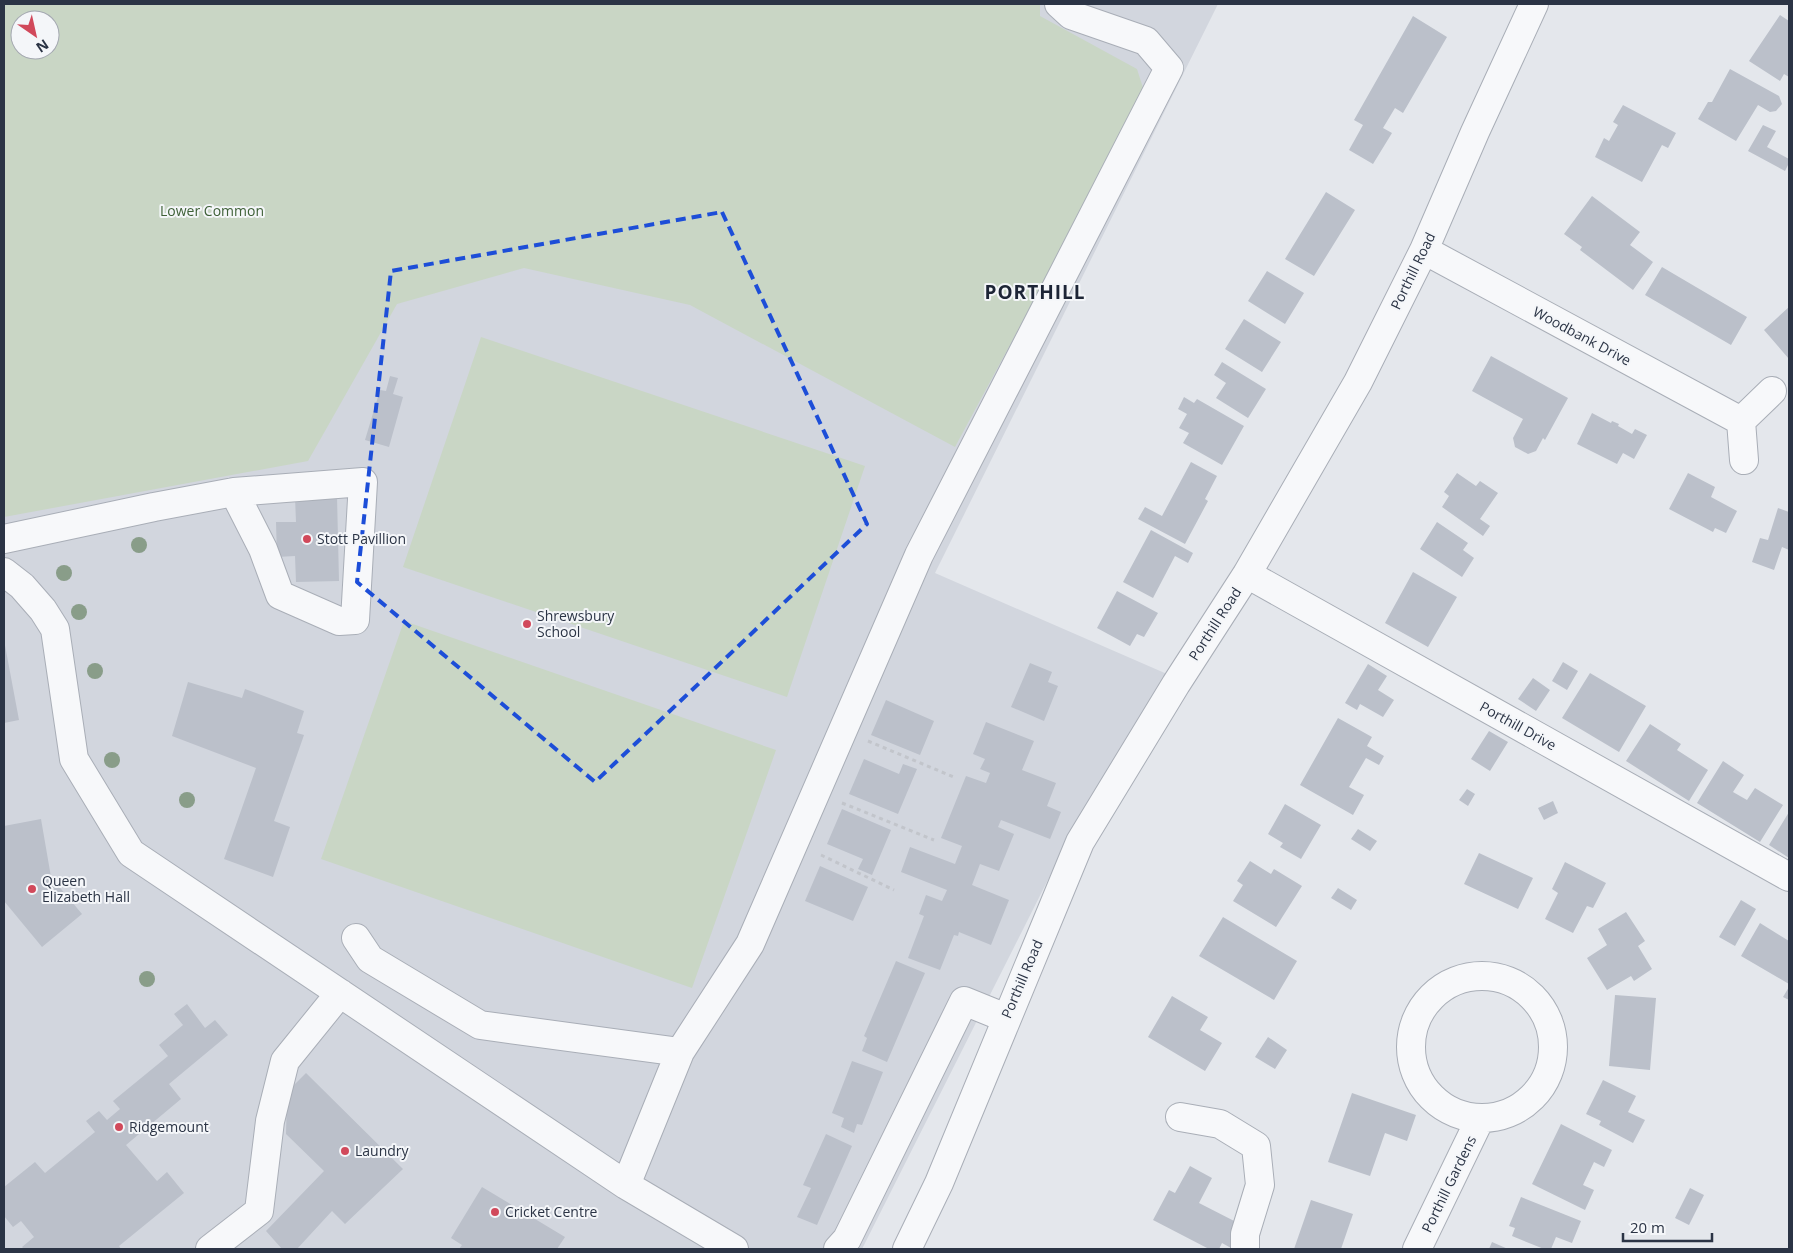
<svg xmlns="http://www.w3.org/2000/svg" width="1793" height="1253" font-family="'Open Sans',sans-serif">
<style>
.built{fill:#d2d6de;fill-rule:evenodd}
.green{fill:#c9d6c5;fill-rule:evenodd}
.building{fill:#bbc0ca}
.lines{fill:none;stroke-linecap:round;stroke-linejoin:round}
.minor-casing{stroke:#a9aeb7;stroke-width:30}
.path{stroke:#c2c5cb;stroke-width:3;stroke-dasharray:4 4;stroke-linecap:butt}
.minor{stroke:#f7f8fa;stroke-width:28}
.tree{fill:#899d89}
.marked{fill:none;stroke:#1d4ed8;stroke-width:4;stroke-dasharray:10 6;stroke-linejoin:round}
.poi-dot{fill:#d1495b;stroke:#f4f6f9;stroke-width:2}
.labels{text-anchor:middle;stroke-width:4;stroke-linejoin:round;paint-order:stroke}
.park-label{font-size:14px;fill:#3f6138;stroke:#f4f6f9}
.street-label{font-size:14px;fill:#2b3445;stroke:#f4f6f9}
.poi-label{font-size:14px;fill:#2b3445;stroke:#f4f6f9;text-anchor:start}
.district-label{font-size:19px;font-weight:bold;letter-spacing:1px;fill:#1d2536;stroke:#f4f6f9}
</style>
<rect width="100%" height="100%" fill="#e4e7ec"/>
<path class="built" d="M4,4H1218L935,573L1167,674L1070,836L862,1249H4ZM20,20H50V50H20Z"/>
<path class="green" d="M4,4H1040V16L1137,69L1145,94L955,447L690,305L524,268L397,304L308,461L4,517ZM20,20H50V50H20Z
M481,337L865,466L787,697L403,567Z
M404,621L776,750L692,988L321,859Z"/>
<path class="building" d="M1780,15L1789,21V77L1784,74L1780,81L1749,61Z
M1413,16L1447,37L1403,113L1395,108L1383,128L1392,133L1373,164L1349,150L1363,125L1354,120Z
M1730,69L1779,96L1782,104L1776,111L1770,112L1758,105L1736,141L1698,119L1708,102H1712Z
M1623,105L1676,133L1668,148L1662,145L1642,182L1595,157L1604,138L1609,141L1618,125L1613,122Z
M1763,125L1776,131L1767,147L1789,159V163L1785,171L1748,151Z
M1326,192L1355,210L1314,276L1285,259Z
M1592,196L1640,232L1630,245L1653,262L1633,290L1580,250L1582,247L1564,234Z
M1662,267L1747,317L1731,345L1645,295Z
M1267,271L1304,293L1285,324L1248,301Z
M1789,307V359L1764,330Z
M1244,319L1281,342L1262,372L1225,349Z
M1491,356L1568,398L1545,440L1543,438L1536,451L1528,454L1515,447L1513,438L1523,419L1472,391Z
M1222,362L1266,389L1248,418L1216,398L1226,383L1214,375Z
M390,376L398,378L393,394L403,397L389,447L365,440L380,390L386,391Z
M1184,397L1194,403L1197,399L1244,426L1222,465L1183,443L1189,433L1179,428L1187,414L1178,409Z
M1592,413L1611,423L1612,421L1619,424L1618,426L1632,434L1635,429L1647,435L1634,459L1623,453L1617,464L1577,444Z
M1191,462L1217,476L1205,499L1208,501L1185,544L1138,519L1145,507L1162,516Z
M1457,473L1476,486L1480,481L1498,493L1480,519L1490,526L1483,536L1442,507L1449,496L1444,492Z
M1688,473L1715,487L1711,497L1737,511L1726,533L1715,528L1713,532L1669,509Z
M337,496L339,581L296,582L295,556L277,557L276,522H296L295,497Z
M1778,508L1789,512V550L1782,547L1774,570L1752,562L1760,538L1768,540Z
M1437,522L1468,543L1463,550L1474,558L1462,577L1420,549Z
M1151,530L1193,553L1188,563L1175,556L1153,598L1123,582Z
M1413,572L1457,597L1428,647L1385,623Z
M1117,591L1158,613L1144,637L1137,634L1130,646L1097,628Z
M4,640L19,720L4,723Z
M1563,662L1578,671L1567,690L1552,681Z
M1030,663L1052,672L1048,682L1058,686L1044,721L1011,707Z
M1368,664L1387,676L1378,690L1394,700L1383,717L1360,704L1357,710L1345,703Z
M1590,673L1646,706L1619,752L1562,718Z
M1533,678L1550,690L1536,711L1518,699Z
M188,682L242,698L245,689L304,711L297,733L304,735L274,821L290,827L273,877L224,859L256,768L172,736Z
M886,700L934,721L920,755L871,735Z
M1338,718L1372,737L1367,746L1384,756L1379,765L1366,758L1349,787L1364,795L1353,815L1300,785Z
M986,722L1034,741L1022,770L1056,783L1047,806L1061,812L1050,839L1001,820L998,827L1014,834L999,871L980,864L972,885L1009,900L991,945L959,932L958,936L954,935L940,970L908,958L924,916L919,914L926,895L942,901L947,890L901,872L910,847L955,864L962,846L941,838L966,776L986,783L990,773L980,769L985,759L973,754Z
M1650,724L1681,744L1677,750L1708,770L1689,801L1626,761Z
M1489,731L1508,742L1490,771L1471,759Z
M864,759L899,774L903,764L917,769L898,814L849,794Z
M1723,761L1744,775L1733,792L1747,800L1755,788L1783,805L1760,842L1697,803Z
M1467,789L1475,794L1468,806L1459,800Z
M1553,801L1558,813L1544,820L1538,808Z
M1285,804L1321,825L1301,859L1280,847L1283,843L1268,834Z
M842,809L891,830L872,875L858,869L863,859L827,844Z
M1789,812V858L1769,845Z
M41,819L51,877L82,914L42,947L4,901V826Z
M1358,829L1377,841L1370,851L1351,839Z
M1479,853L1533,878L1518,909L1464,884Z
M1250,861L1271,874L1274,869L1302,886L1276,927L1233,901L1243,885L1237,881Z
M1565,862L1606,883L1593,908L1587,906L1573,933L1545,919L1558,893L1552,889Z
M820,866L868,887L853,921L805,901Z
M1338,888L1357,900L1351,910L1331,898Z
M1741,900L1756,909L1735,946L1719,937Z
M1626,912L1645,941L1638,946L1652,969L1634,981L1631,976L1607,990L1587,958L1607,945L1598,929Z
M1223,917L1297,961L1274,1000L1199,956Z
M1760,923L1789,941V984L1741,956Z
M896,961L925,973L887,1062L862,1051L867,1038L864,1036Z
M1789,987V1000L1783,997Z
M1615,995L1656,998L1650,1070L1609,1066Z
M1172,996L1208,1017L1200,1030L1222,1043L1205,1071L1148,1037Z
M187,1004L205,1028L215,1020L228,1035L169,1084L181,1099L126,1145L157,1181L167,1172L184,1193L119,1246L121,1249H24L22,1247L34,1237L21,1221L13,1227L4,1216V1187L35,1162L45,1173L95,1132L86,1121L99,1111L107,1120L120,1109L113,1101L168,1056L159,1045L183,1025L174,1014Z
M1268,1037L1287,1050L1275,1069L1255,1057Z
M852,1061L883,1072L862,1125L857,1124L854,1133L841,1127L844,1118L832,1113Z
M306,1073L403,1169L345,1224L332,1211L297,1249H282L266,1231L324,1171L286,1134L287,1092Z
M1603,1080L1636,1096L1628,1112L1645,1120L1633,1143L1599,1125L1601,1121L1586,1114Z
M1352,1093L1416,1115L1407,1141L1385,1133L1370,1176L1328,1162Z
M1561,1124L1612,1150L1604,1167L1594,1162L1583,1185L1594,1190L1585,1210L1532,1184Z
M826,1134L852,1146L817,1225L797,1217L811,1188L803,1185Z
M1190,1166L1212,1178L1199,1203L1242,1225L1231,1248L1222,1243L1219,1249H1209L1153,1220L1169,1190L1175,1193Z
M482,1187L565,1237L557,1249H459L462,1245L451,1238Z
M1690,1188L1704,1195L1689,1225L1675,1218Z
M1521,1197L1581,1221L1572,1243L1556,1237L1551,1249H1544L1512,1236L1515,1228L1509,1226Z
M1311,1200L1353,1214L1341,1249H1294Z
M1492,1242L1508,1249H1489Z"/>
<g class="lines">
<g class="minor-casing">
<path id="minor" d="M1424,250L1741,421L1744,460
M1741,421L1772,391
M4,539L154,507L234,492L263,549L280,595L339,621L355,620L363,482L234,492
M4,572L22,586L43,610L55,629L74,759L131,853L626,1185L734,1249
M1247,574L1789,877
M356,938L370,959L480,1025L680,1052
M1411 1047a71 71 0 1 1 142 0a71 71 0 1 1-142 0Z
M1180,1117L1220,1124L1256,1146L1260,1185L1245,1234V1249
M626,1185L680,1052L750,944L919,555L1169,68L1146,41L1071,15L1059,4
M210,1249L259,1211L270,1121L285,1061L340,993
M838,1249L847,1239L964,1001L1006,1018
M907,1249L939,1183L1080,842L1176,684L1247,574L1358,382L1424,250L1475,132L1534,4
M1417,1249L1480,1119"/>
</g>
<path class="path" d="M868,741L956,778
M842,803L934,840
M821,855L894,890"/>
<use href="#minor" class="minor"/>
</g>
<g class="tree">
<circle cx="139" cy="545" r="8"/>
<circle cx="64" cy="573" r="8"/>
<circle cx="79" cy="612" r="8"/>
<circle cx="95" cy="671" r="8"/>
<circle cx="112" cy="760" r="8"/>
<circle cx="187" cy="800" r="8"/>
<circle cx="147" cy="979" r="8"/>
</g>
<path class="marked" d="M722,212L867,524L595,782L357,582L391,271Z"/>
<g class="poi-dot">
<circle cx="307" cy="539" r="5"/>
<circle cx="527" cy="624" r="5"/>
<circle cx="32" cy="889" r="5"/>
<circle cx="119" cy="1127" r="5"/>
<circle cx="345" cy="1151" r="5"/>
<circle cx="495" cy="1212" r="5"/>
</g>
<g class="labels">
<g class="park-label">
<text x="212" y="216">Lower Common</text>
</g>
<g class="street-label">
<text transform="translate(1413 271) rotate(-64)" y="5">Porthill Road</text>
<text transform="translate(1582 336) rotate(28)" y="5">Woodbank Drive</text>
<text transform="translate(1215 624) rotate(-57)" y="5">Porthill Road</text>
<text transform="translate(1518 726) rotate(29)" y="5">Porthill Drive</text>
<text transform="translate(1022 979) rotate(-67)" y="5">Porthill Road</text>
<text transform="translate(1449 1184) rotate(-64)" y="5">Porthill Gardens</text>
</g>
<g class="poi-label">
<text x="317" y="544">Stott Pavillion</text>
<text x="537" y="621">Shrewsbury<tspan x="537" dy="16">School</tspan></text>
<text x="42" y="886">Queen<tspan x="42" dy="16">Elizabeth Hall</tspan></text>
<text x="129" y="1132">Ridgemount</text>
<text x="355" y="1156">Laundry</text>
<text x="505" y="1217">Cricket Centre</text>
</g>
<g class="district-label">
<text x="1035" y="299">PORTHILL</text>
</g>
</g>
<rect width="1793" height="1253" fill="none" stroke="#2b3445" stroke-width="10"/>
<g transform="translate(35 35) rotate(146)"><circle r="24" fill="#f4f6f9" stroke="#a4a8b1"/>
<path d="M0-4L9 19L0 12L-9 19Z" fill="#d1495b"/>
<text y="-8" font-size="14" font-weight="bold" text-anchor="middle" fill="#2b3445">N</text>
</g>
<path d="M1623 1233v8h89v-8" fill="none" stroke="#2b3445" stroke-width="2.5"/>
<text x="1630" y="1233" font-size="15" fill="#2b3445" stroke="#f4f6f9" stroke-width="4" paint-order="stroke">20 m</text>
</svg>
